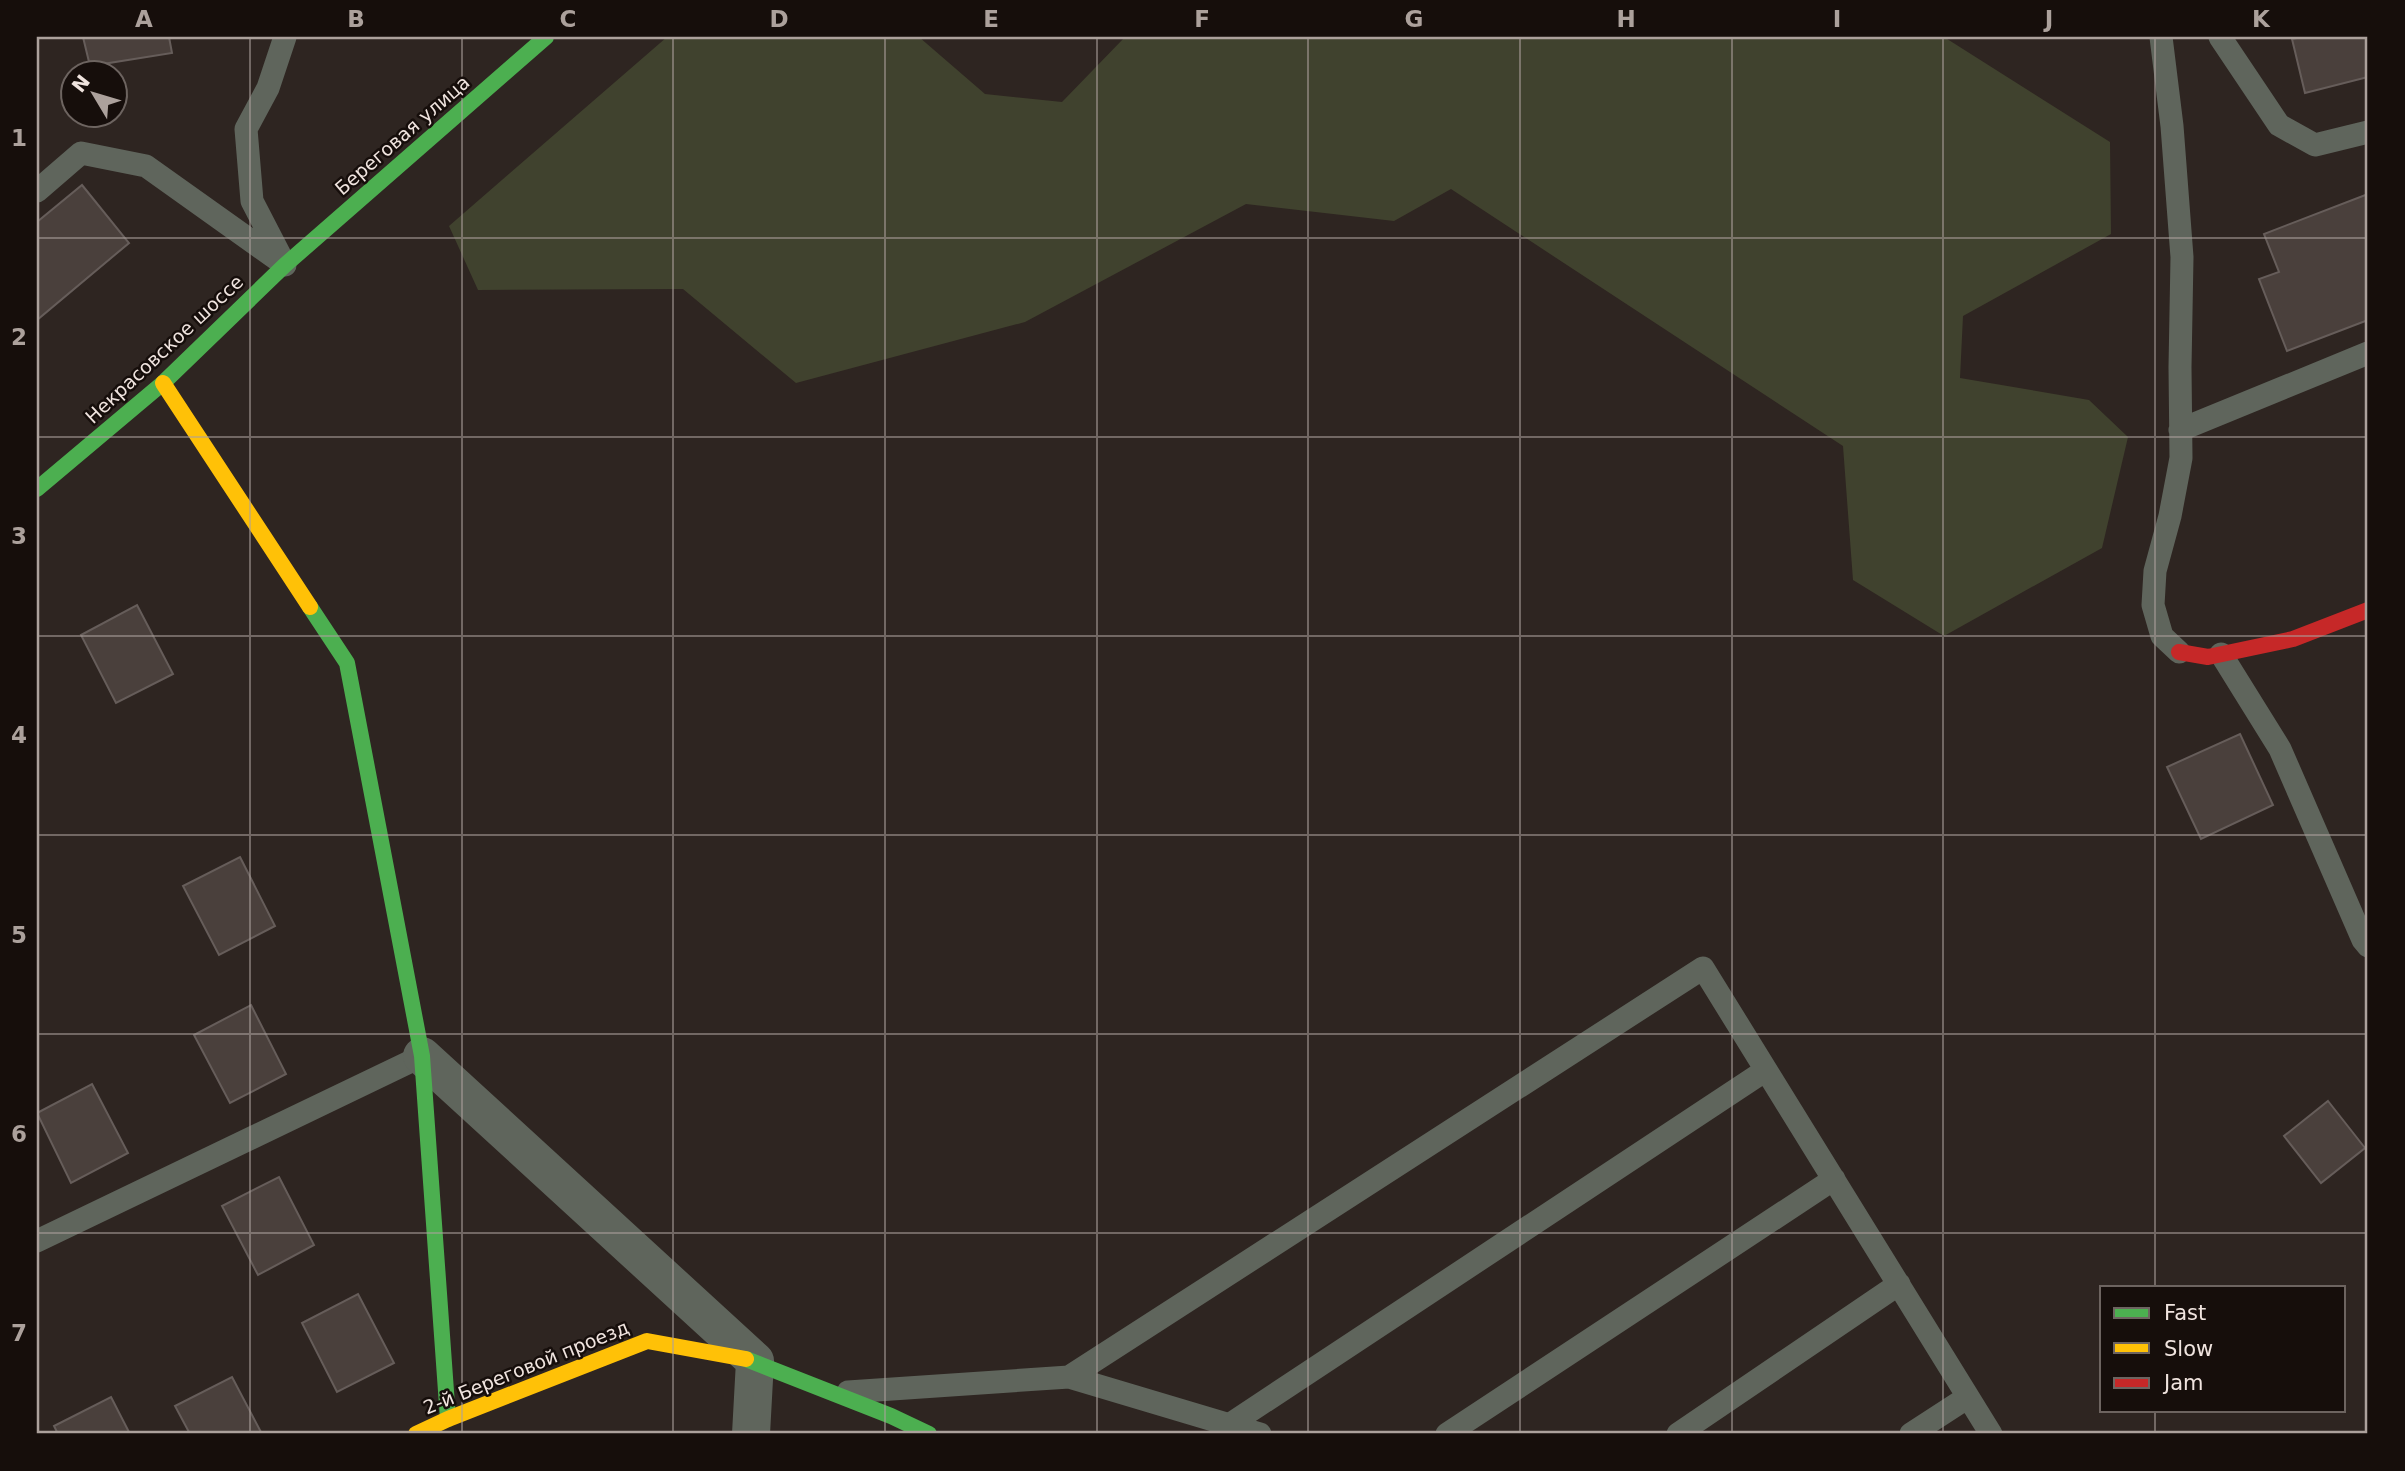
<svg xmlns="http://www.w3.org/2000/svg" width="2405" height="1471" font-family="'DejaVu Sans',sans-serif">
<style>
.green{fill:#40422e}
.building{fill:#4a403c;stroke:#665d5a;stroke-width:2}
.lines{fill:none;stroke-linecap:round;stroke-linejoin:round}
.lane{stroke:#5f655c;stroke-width:23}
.street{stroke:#5f655c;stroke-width:38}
.fast{stroke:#4caf50;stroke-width:16}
.slow{stroke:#ffc107;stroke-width:16}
.jam{stroke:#c62828;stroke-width:16}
.grid{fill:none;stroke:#aca19c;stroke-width:2;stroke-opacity:0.55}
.labels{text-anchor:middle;stroke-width:5;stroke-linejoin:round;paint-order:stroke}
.street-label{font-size:19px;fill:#f0e4df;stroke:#160e0b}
.neatline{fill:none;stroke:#aca19c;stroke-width:2.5}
.grid-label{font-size:23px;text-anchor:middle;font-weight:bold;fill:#aca19c}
</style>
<rect width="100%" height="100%" fill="#2e2521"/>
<path class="green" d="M667,37H919L985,94L1062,102L1125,37H1944L2110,142L2111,234L1963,316L1960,378L2089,400L2128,437L2102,548L1944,636L1853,580L1843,446L1451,189L1394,221L1246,204L1025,322L796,383L683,289L478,290L449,226Z"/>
<path class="building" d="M83,37H169L172,53L90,66Z
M2302,37H2368V77L2305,93L2292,39Z
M82,185L129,243L37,320V222Z
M2368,194V320L2287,351L2259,279L2279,272L2264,234Z
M137,605L173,674L116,703L81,635Z
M2240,734L2273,805L2201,839L2167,767Z
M240,857L275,926L219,955L183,886Z
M251,1005L286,1074L230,1103L194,1035Z
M92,1084L128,1153L71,1183L37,1113Z
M2328,1101L2365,1148L2321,1183L2284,1136Z
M279,1177L314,1245L258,1275L222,1206Z
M358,1294L394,1363L337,1392L302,1323Z
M232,1377L262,1434H190L175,1406Z
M111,1397L130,1434H58L54,1426Z"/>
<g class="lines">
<path class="lane" d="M2161,37L2172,126L2182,257L2180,367L2181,458L2170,516L2155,571L2153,605L2162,636L2179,652
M2220,37L2279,125L2315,145L2368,132
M37,191L81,153L146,166L285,265
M282,259L252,201L246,129L268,88L285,37
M2180,430L2368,353
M2221,654L2280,749L2363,940L2368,946
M37,1241L422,1056
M1069,1377L1260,1434
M848,1392L1069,1377L1703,968L1991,1434
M1229,1425L1766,1070
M1447,1434L1834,1179
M1678,1434L1899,1284
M1911,1434L1968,1397"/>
<path class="street" d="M422,1056L755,1361L751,1434"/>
<path class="fast" d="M37,489L163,383L285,265L546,37
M310,607L347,663L422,1056L448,1419
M746,1359L891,1416L929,1434"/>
<path class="slow" d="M163,383L310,607
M416,1434L448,1419L647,1341L746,1359"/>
<path class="jam" d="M2179,652L2208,657L2293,639L2368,610"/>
</g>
<path class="grid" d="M250,37V1434M462,37V1434M673,37V1434M885,37V1434M1097,37V1434M1308,37V1434M1520,37V1434M1732,37V1434M1943,37V1434M2155,37V1287M37,238H2368M37,437H2368M37,636H2368M37,835H2368M37,1034H2368M37,1233H2368M2155,1410V1434"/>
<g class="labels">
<g class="street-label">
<text transform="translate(402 135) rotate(-41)" y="7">Береговая улица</text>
<text transform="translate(164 349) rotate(-43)" y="7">Некрасовское шоссе</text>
<text transform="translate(526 1367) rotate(-22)" y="7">2-й Береговой проезд</text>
</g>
</g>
<rect width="2405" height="1471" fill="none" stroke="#160e0b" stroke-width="77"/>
<rect x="2100" y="1286" width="245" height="126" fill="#160e0b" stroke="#6d6460" stroke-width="2"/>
<rect x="2114" y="1308" width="35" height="10" fill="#4caf50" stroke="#6d6460" stroke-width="2"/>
<text x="2164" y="1320" font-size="21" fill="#f0e4df">Fast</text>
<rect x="2114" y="1343" width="35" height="10" fill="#ffc107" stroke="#6d6460" stroke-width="2"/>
<text x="2164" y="1356" font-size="21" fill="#f0e4df">Slow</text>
<rect x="2114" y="1378" width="35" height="10" fill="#c62828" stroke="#6d6460" stroke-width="2"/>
<text x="2164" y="1390" font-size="21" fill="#f0e4df">Jam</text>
<g transform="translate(94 94) rotate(308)"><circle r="33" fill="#160e0b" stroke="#6d6460" stroke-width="2"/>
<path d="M0-5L12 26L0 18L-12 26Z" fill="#aca19c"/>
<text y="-10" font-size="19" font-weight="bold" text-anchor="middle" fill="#f0e4df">N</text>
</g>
<rect x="38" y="38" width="2328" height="1394" class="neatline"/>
<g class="grid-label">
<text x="144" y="27">A</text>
<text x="356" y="27">B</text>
<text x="568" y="27">C</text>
<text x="779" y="27">D</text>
<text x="991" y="27">E</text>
<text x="1202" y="27">F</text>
<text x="1414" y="27">G</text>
<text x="1626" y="27">H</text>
<text x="1837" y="27">I</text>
<text x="2049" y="27">J</text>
<text x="2261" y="27">K</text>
<text x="19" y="146">1</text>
<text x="19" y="345">2</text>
<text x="19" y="544">3</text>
<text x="19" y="743">4</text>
<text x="19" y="943">5</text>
<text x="19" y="1142">6</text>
<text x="19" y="1341">7</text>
</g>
</svg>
